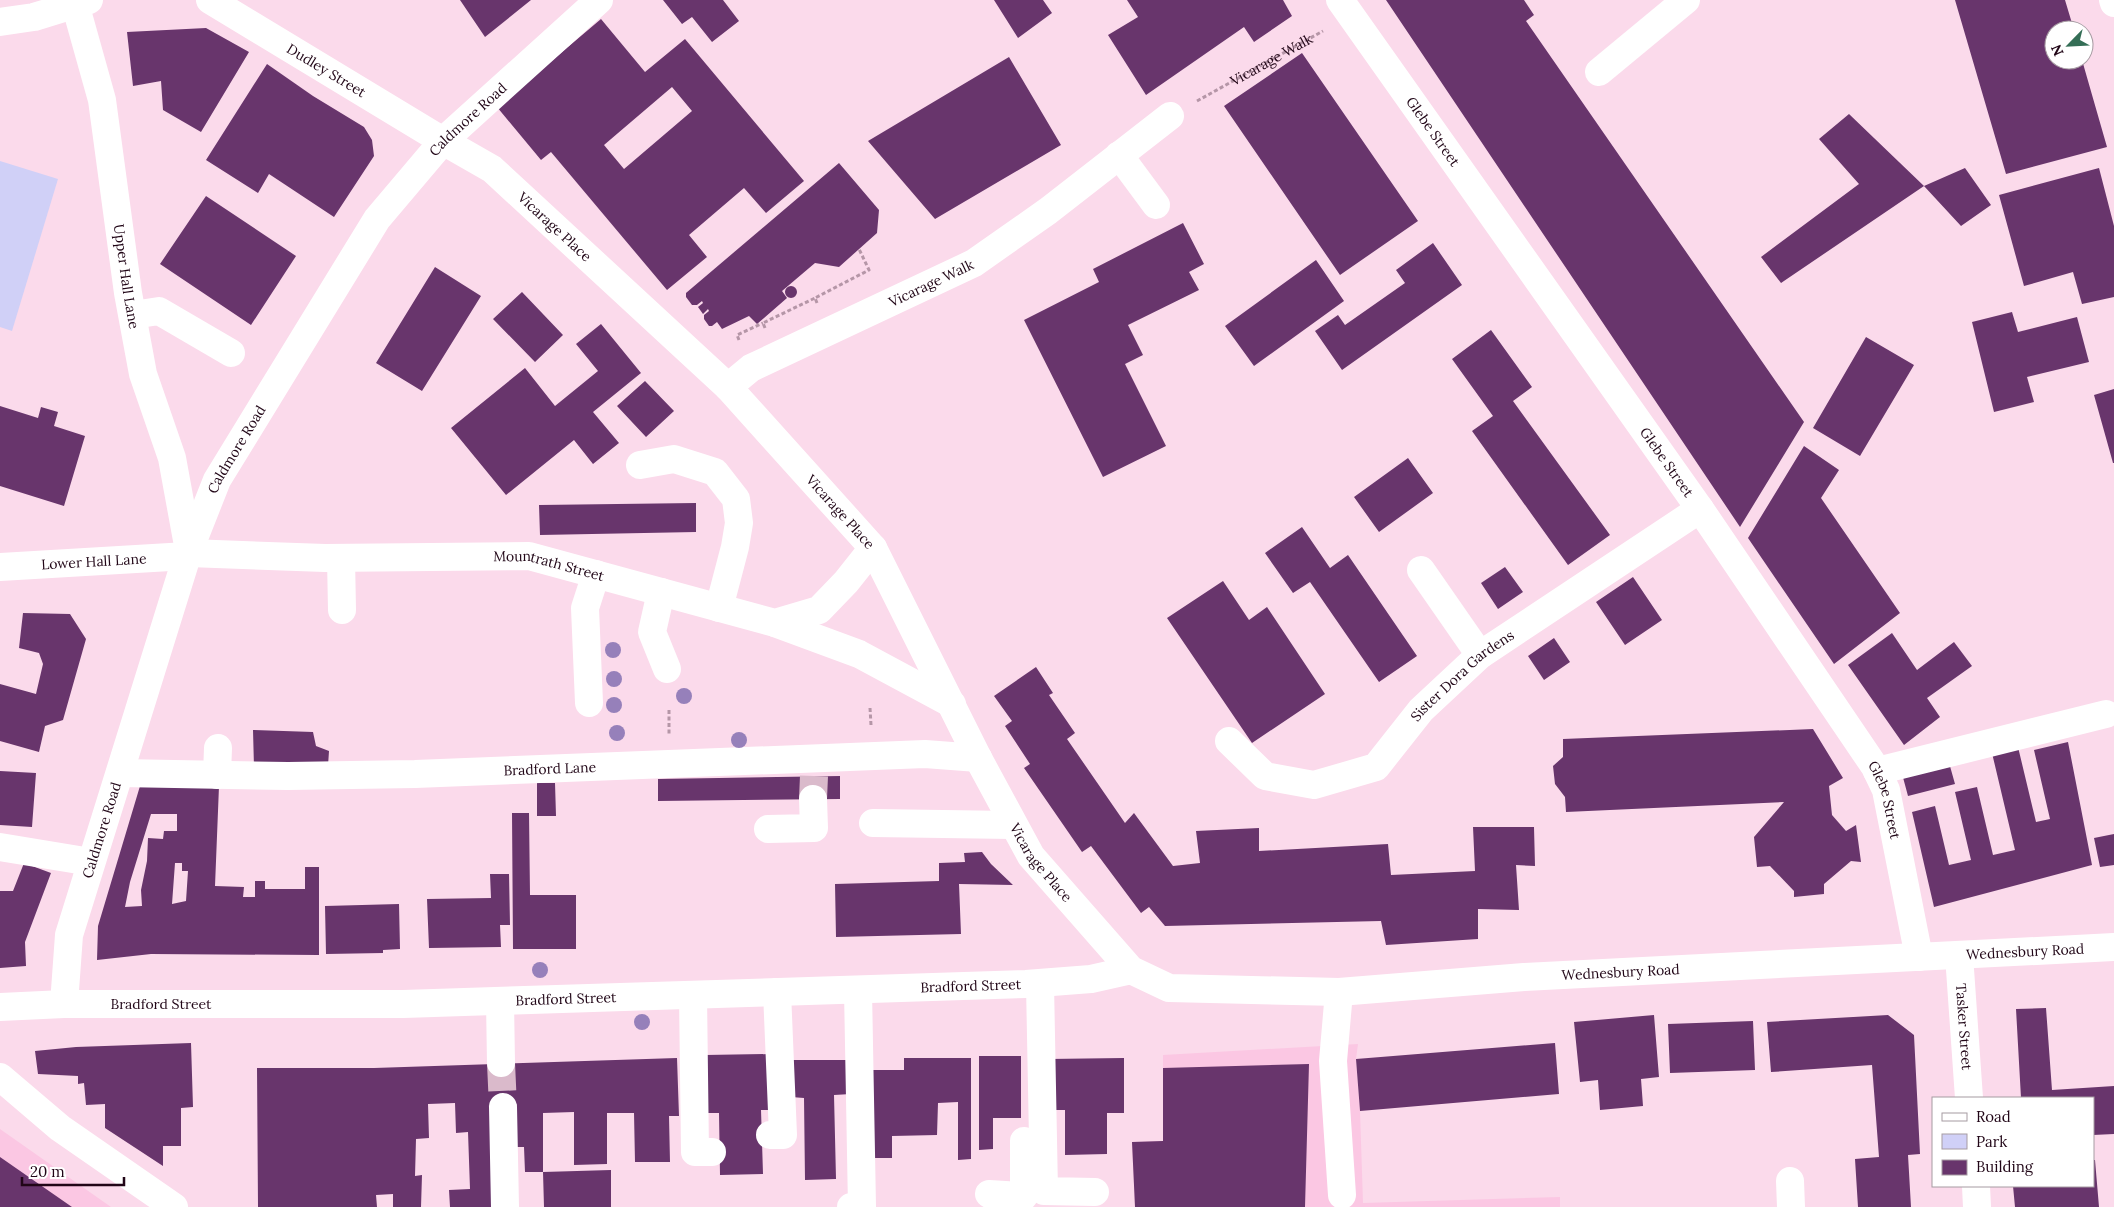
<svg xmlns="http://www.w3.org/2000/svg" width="2114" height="1207" font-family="Lora,serif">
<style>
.built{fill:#fbc7e3}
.green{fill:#d0d0f7}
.building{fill:#68356c;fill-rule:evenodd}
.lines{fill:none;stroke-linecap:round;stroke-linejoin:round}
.minor-tunnel{stroke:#dabacb;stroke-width:28;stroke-dasharray:28 14;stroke-linecap:butt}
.path{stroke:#b596a7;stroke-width:3;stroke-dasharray:4 2.5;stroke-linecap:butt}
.minor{stroke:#fff;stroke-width:28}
.tree{fill:#9680ba}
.labels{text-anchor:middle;stroke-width:5;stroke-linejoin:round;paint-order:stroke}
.street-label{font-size:14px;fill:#210617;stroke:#fff}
</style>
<rect width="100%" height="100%" fill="#fbdaeb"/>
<path class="built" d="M1358,1044L1356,1059L1360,1111L1363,1203L1560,1197V1207H1135L1132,1142L1163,1141V1055Z
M0,1129L111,1207H0Z"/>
<path class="green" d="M0,161L58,179L12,331L0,327Z"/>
<path class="building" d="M460,0H531L485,37Z
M663,0H723L739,21L712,42L692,17L682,24Z
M994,0H1043L1052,13L1018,38Z
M1127,0H1283L1292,16L1254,42L1244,27L1146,95L1108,35L1138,17Z
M1386,0H1524L1534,15L1526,21L1804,422L1740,527Z
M1955,0H2065L2074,30H2054V60H2082L2107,147L2006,174Z
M601,19L645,72L685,39L804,181L766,213L744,188L689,235L707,257L667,290L551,152L541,160L497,107ZM672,87L692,111L624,169L604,145Z
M206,28L249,52L201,132L163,110L161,81L133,86L127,32Z
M1302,53L1418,221L1340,275L1224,106Z
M1009,57L1061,145L935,219L868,141Z
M267,64L313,96L364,127L372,140L374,156L334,217L269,174L258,193L206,160Z
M1849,114L1924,186L1781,283L1761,257L1859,184L1819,139Z
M839,163L879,210L877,233L839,267L815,263L782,291L787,298L757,324L749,316L722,329L717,322L712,326H709L704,319V315L709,311L708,309L703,314L698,307L703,303L702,301L697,305H692L686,297V293Z
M1965,168L1991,205L1961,226L1924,186Z
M2099,168L2114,226V297L2082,304L2073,272L2024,286L1999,195Z
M206,196L296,256L251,325L160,264Z
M1183,223L1204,264L1189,272L1199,290L1128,325L1143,355L1125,364L1166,446L1103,477L1024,320L1099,282L1093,269Z
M1433,243L1462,285L1342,370L1315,331L1338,315L1345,325L1405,283L1396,270Z
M1316,260L1344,301L1254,366L1225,326Z
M435,267L481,296L422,391L376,363Z
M785 292a6 6 0 1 1 12 0a6 6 0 1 1-12 0Z
M522,292L563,335L535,362L493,319Z
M2012,312L2018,332L2077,317L2089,362L2027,377L2034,402L1994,412L1972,322Z
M601,324L641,373L593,412L619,443L593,464L574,440L506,495L451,428L525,368L555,406L598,371L576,344Z
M1491,330L1532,387L1513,401L1610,535L1568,565L1472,431L1493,416L1452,359Z
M1866,337L1914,365L1860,456L1813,428Z
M645,381L674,411L646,437L617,406Z
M2114,389V463H2113L2094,395Z
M0,406L38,418L41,407L58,412L54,426L85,436L64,506L0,486Z
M1804,446L1839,470L1821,498L1900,613L1834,664L1748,538Z
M1408,458L1433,493L1379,532L1354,497Z
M696,503V532L540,535L539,505Z
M1302,527L1330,568L1348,555L1417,656L1379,682L1310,582L1293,593L1265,553Z
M1505,567L1523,592L1498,609L1481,583Z
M1633,577L1662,620L1625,645L1596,602Z
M1223,581L1249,620L1267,607L1325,694L1252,743L1167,618Z
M23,613L70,614L86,639L63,720L45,726L39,752L0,741V684L36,694L43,664L39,653L19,648Z
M1892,633L1917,670L1954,642L1972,666L1927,698L1940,717L1904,745L1848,665Z
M1554,638L1570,662L1544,680L1528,656Z
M1036,667L1053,693L1049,695L1075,733L1067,739L1125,823L1134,813L1173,866L1200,863L1196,831L1259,828V851L1388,844L1391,875L1475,871L1473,827H1534L1535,866L1516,865L1519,910L1478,909V939L1386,945L1381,921L1165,926L1149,907L1141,913L1091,846L1082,852L1024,768L1030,764L1005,726L1012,721L994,696Z
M1813,729L1843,778L1829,786L1832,815L1846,831L1856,825L1861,862L1851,861L1824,884V894L1794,897V891L1770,866L1757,867L1754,837L1784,802L1566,812L1565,797L1555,784L1553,766L1563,757V739Z
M253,730L313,732L316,746L329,751L328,766L254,767Z
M2068,742L2092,865L1934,907L1912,812L1935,806L1949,865L1971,860L1955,792L1977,787L1993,855L2015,850L1992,753L2018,747L2036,822L2050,819L2034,750Z
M1948,759L1955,784L1908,796L1901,770Z
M0,771L36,773L32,827L0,825Z
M840,776V799L658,801V779Z
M537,783H555L556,816H537Z
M140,786H219L215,886L244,887L243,897H255V881H265V889H305V867H319V955L151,954L97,960L98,926ZM151,814H177V831H164L163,839L148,838L147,861L141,890L142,906L125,907L130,882ZM175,863H182V871H188L186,901L172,904Z
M512,813H529L530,895H576V949H513Z
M2114,834V865L2100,867L2094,838Z
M982,852L991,864L1013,885L959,884L961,934L836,937L835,884L939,881V863L965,862L964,853Z
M24,863L51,873L25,942L26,966L0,968V891H13Z
M490,874H509L510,925H500L501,947L429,948L427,899L491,898Z
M399,904L400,949L383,950V953L326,954L325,906Z
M2046,1008L2052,1090L2114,1086V1134L2093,1135V1098H2021L2016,1009Z
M1654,1015L1659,1077L1641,1079L1643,1106L1600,1110L1598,1080L1580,1082L1574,1022Z
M1888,1015L1914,1035L1920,1154L1908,1155L1911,1207H1858L1855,1159L1879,1157L1872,1065L1771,1072L1767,1022Z
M1753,1021L1755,1070L1670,1073L1668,1024Z
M191,1043L193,1107L181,1108V1146H163V1166L105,1128V1104L86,1105L84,1083L78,1084V1076L38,1074L35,1051L76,1047Z
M1555,1043L1559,1094L1360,1111L1356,1059Z
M772,1054L773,1110H761L763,1174L720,1175L719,1113H707L705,1055Z
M979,1056H1021V1118H993V1149L979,1150Z
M677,1058L679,1116H669L670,1162H635L634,1113H607V1164L574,1165V1112L543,1113V1172H525L524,1147H514L498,1207H450L449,1190L470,1189L468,1132L456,1133L455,1103L428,1104L429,1138L416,1139L415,1176L422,1175L421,1207H393V1194L376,1195L377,1207H258L257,1068H374Z
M904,1058H971V1159L958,1160V1102L938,1103L937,1135L892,1136V1158H871L870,1070H904Z
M1124,1058V1113H1107V1154L1065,1155V1110H1048V1059Z
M790,1060H850L851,1094L834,1095L836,1179L805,1180L804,1098L791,1097Z
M1309,1064L1305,1207H1135L1132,1142L1163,1141V1068Z
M0,1157L72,1207H0Z
M2093,1160H2095L2099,1207H2015L2013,1186H2093Z
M611,1170V1207H544L543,1172Z"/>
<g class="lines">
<path class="minor-tunnel" d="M813,799L814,776
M501,1063L503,1107"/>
<g class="path">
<path id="s1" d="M1197,101L1323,31"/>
<path d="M817,303L815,298L869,270L859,249"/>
<path d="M765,328L763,323L815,298"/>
<path d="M739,340L737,335L763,323"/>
<path d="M870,708L871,725"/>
<path d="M669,710V734"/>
</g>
<g class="minor">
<path id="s2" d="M74,0L102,100L128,293L143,374L172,458L189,551"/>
<path id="s3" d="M210,0L443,141L492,169L728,387L873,548L978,758L1031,856L1131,970L1169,988L1339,992L1524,977L2114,947"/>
<path id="s4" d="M1340,0L1700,509L1875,767L1886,790L1919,957"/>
<path d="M2113,0L2114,3"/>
<path d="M0,22L34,17L89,0"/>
<path d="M1599,72L1686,0"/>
<path d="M1119,155L1156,205"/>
<path d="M133,315L159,311L231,353"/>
<path id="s5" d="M728,387L751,368L974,263L1048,211L1170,116"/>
<path d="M640,465L674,459L715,472L736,499L739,523L735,547L719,608"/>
<path id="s6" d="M189,553L325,558L529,556L775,623L819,610L846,582L873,548"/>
<path d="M341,558L342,610"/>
<path id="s7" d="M0,567L187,556"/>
<path d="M1421,570L1480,655"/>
<path d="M661,592L652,632L667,669"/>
<path d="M775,623L859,654L952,704"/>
<path d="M589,703L585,608L596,574"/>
<path id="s8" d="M1229,741L1265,776L1314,785L1376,767L1421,710L1480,655L1700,509"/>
<path d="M1877,771L2106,714"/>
<path id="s9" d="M120,773L288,776L415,774L925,754L978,758"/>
<path d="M217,775L218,748"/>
<path d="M873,823L1013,825"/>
<path d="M768,829L814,828L813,799"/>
<path d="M0,847L91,862"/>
<path id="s10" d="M1959,955L1969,1098"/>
<path d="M1040,984L1044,1191L1095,1192"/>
<path d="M1339,992L1333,1061L1342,1195"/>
<path d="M693,995L695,1152H712"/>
<path d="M500,1001L501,1063"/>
<path id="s11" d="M64,1004L69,935L187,556L217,480L377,219L443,141L599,0"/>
<path id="s12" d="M0,1007L64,1004H403L1026,984L1091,979L1131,970"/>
<path d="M0,1077L60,1128L174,1207"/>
<path d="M503,1107L505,1207"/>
<path d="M770,1135H783L777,992"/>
<path d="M1790,1181L1791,1207"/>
<path d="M1976,1186L1977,1207"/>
<path d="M989,1194L1024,1196V1141"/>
<path d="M851,1207H862L858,990"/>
</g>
</g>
<g class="tree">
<circle cx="613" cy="650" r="8"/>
<circle cx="614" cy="679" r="8"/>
<circle cx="684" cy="696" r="8"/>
<circle cx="614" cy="705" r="8"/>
<circle cx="617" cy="733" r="8"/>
<circle cx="739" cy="740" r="8"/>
<circle cx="540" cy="970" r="8"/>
<circle cx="642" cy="1022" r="8"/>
</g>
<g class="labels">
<g class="street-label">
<text dy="5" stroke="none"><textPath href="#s1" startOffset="85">Vicarage Walk</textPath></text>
<text dy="5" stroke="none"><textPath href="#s3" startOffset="136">Dudley Street</textPath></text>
<text dy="5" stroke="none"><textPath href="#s11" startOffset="989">Caldmore Road</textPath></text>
<text dy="5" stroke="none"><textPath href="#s4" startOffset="161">Glebe Street</textPath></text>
<text dy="5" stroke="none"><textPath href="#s3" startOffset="414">Vicarage Place</textPath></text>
<text dy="5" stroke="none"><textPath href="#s2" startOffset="282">Upper Hall Lane</textPath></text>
<text dy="5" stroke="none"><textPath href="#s5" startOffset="229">Vicarage Walk</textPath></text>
<text dy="5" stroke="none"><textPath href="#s11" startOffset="584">Caldmore Road</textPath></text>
<text dy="5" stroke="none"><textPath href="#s4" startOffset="566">Glebe Street</textPath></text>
<text dy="5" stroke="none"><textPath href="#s3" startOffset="818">Vicarage Place</textPath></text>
<text dy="5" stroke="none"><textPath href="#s7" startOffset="94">Lower Hall Lane</textPath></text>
<text dy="5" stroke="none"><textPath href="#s6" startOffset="361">Mountrath Street</textPath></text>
<text dy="5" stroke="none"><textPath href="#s8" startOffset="291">Sister Dora Gardens</textPath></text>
<text dy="5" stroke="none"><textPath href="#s9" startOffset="430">Bradford Lane</textPath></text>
<text dy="5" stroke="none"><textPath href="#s4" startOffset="970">Glebe Street</textPath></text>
<text dy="5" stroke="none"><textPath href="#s11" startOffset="179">Caldmore Road</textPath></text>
<text dy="5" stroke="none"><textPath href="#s3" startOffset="1224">Vicarage Place</textPath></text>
<text dy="5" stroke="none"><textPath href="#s3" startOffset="2264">Wednesbury Road</textPath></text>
<text dy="5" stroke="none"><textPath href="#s3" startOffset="1859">Wednesbury Road</textPath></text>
<text dy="5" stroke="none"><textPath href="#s12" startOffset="971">Bradford Street</textPath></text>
<text dy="5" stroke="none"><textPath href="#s12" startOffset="566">Bradford Street</textPath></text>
<text dy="5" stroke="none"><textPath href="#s12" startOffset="161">Bradford Street</textPath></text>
<text dy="5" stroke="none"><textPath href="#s10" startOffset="72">Tasker Street</textPath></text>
</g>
</g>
<rect x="1932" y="1097" width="162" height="90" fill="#ffffff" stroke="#a69ba2"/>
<rect x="1942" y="1113" width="25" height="8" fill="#ffffff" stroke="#a69ba2"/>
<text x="1976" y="1122" font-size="15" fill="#210617">Road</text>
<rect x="1942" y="1134" width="25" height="15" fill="#d0d0f7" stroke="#a69ba2"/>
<text x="1976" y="1147" font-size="15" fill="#210617">Park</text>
<rect x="1942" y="1160" width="25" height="15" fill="#68356c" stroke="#a69ba2"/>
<text x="1976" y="1172" font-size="15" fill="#210617">Building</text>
<g transform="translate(2069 45) rotate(246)"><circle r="24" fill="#ffffff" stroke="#a69ba2"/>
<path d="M0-4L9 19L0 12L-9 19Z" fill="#346e56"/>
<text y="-8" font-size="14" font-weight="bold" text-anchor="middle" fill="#210617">N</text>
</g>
<path d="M22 1177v8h102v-8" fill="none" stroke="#210617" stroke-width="2.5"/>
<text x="30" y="1177" font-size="15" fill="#210617" stroke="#ffffff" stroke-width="4" paint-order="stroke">20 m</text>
</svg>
